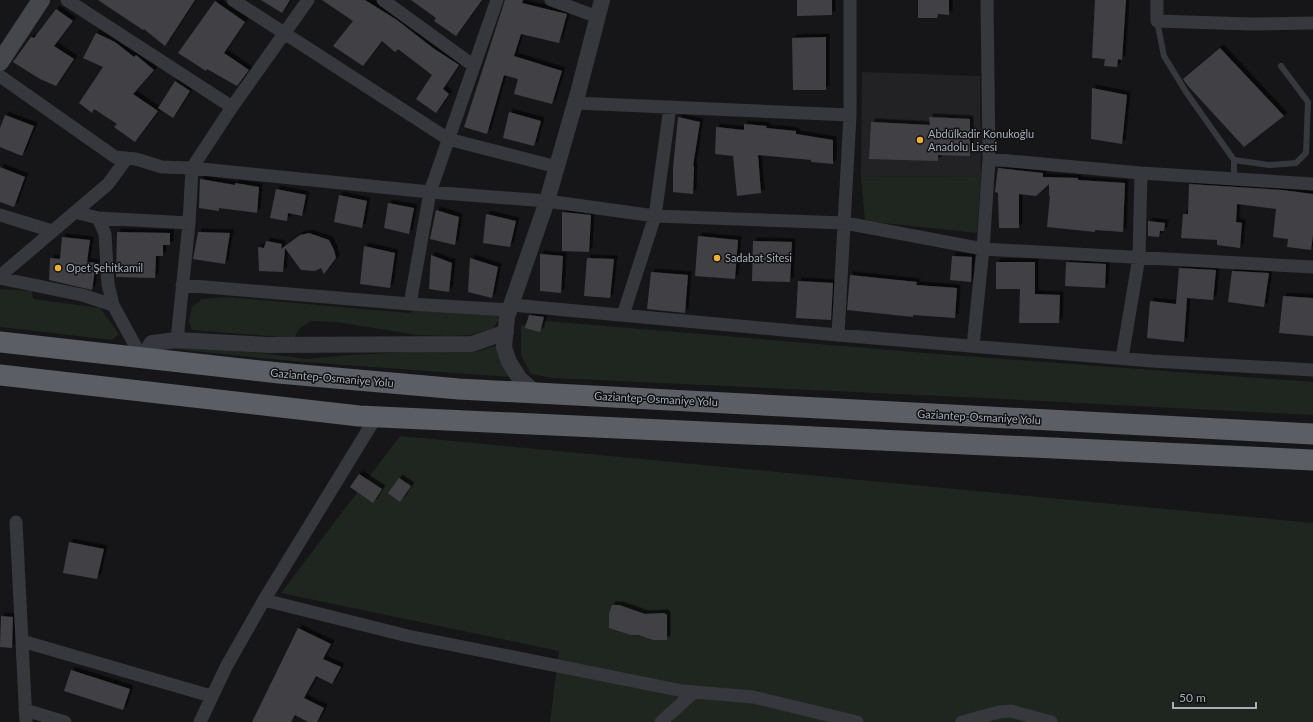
<svg xmlns="http://www.w3.org/2000/svg" width="1313" height="722" font-family="Lato,sans-serif">
<style>
.built{fill:#222225}
.green{fill:#1e261f}
.building{fill:#404145;filter:url(#shadow)}
.lines{fill:none;stroke-linecap:round;stroke-linejoin:round}
.service{stroke:#37383d;stroke-width:6}
.minor{stroke:#37383d;stroke-width:13}
.tertiary{stroke:#37383d;stroke-width:16}
.secondary{stroke:#45474d;stroke-width:18}
.trunk{stroke:#5b5e65;stroke-width:21}
.poi-dot{fill:#f2b134;stroke:#111113;stroke-width:1.5}
.labels{text-anchor:middle;stroke-width:3;stroke-linejoin:round;paint-order:stroke}
.poi-label{font-size:11px;fill:#a8adb8;stroke:#111113;text-anchor:start}
.street-label{font-size:11px;fill:#a8adb8;stroke:#111113}
</style>
<defs>
<filter id="shadow"><feDropShadow dx="3.5" dy="-3.5" stdDeviation="0" flood-color="#0009"/></filter>
</defs>
<rect width="100%" height="100%" fill="#161618"/>
<path class="built" d="M862,72L980,76L981,176L861,177Z"/>
<path class="green" d="M981,176L977,233L865,221L861,177Z
M0,289L32,291L33,299L100,308L119,334L112,340L0,327Z
M226,297L410,313L415,309L498,315L499,320L493,328L470,335L448,336L417,335L336,322L311,321L300,328L294,338L192,330L189,321L192,307L202,299Z
M534,320L938,354L1313,382V415L984,398L553,378L531,374L521,355V326Z
M175,345L278,355L306,359L350,355L412,352H475L499,345L511,377L291,361L174,349Z
M400,436L1313,523V722H550L559,651L281,593Z"/>
<path class="building" d="M98,0H195L165,46L144,29L143,30Z
M261,0H290L282,13Z
M322,0H365L397,20L433,48L459,65L443,89L449,94L436,113L416,99L432,75L398,49L395,52L382,41L363,66L333,46L353,21Z
M411,0H482L456,36L434,21L436,18Z
M505,0H523L522,3L567,14L559,43L521,34L514,56L562,71L552,104L514,94L518,79L504,75L487,134L464,127Z
M797,0H832V15L797,16Z
M918,0H949V15L938,14L937,18H918Z
M1095,0H1126L1122,60L1118,59L1117,67L1104,66L1105,59L1092,58Z
M215,1L245,22L224,53L249,70L237,86L207,69L206,71L178,53Z
M56,9L73,21L54,46L74,59L56,86L40,79L13,62L31,37L34,38Z
M96,33L115,42L134,57L136,55L154,70L133,94L158,111L135,142L114,127L117,124L94,109L92,113L79,103L103,67L83,58Z
M826,37V90H793L792,38Z
M1220,48L1284,116L1244,147L1188,86L1183,79Z
M175,81L190,91L173,118L158,108Z
M1092,88L1127,95L1122,144L1091,139Z
M509,112L541,121L534,146L503,138Z
M5,115L34,126L22,156L0,147V128Z
M678,117L700,122L693,166H694L693,194L673,192V168Z
M929,117L970,119V156L938,155V161L869,159L871,122L930,125Z
M744,124L767,126L766,128L796,131V134L833,140V164L811,162V160L758,155L761,193L737,196L733,156L715,154L716,127L744,130Z
M0,167L25,177L14,207L0,202Z
M998,168L1043,173V177L1078,178V180L1125,183L1123,232L1095,230V232L1047,227L1050,196H1049V184L1036,196L1019,194V228H999L998,193L995,192Z
M200,179L235,185V183L259,187L257,213L219,208V211L199,208Z
M1189,184L1282,190L1313,194V235L1311,250L1287,247L1288,239L1273,237L1276,209L1237,204L1236,222L1242,223L1240,248L1217,245V240L1181,238L1183,214H1188Z
M276,189L306,195L302,216L288,213L287,221L270,218Z
M339,195L367,201L362,228L334,222Z
M388,203L414,208L409,234L384,228Z
M436,210L459,217L455,245L430,239Z
M562,212L591,215L589,252L562,251Z
M486,214L516,221L510,247L483,243Z
M1148,221L1165,223L1164,231H1160L1159,237L1148,236Z
M117,232L170,233V245H163V256H156L155,278L116,277Z
M198,232L230,233L225,264L193,259Z
M309,233L329,240L334,250L336,258L324,274L321,268L315,271L301,270L285,248L283,272L259,271L258,247L264,248L266,241L282,244L281,249L300,235Z
M698,236L738,240L735,279L695,276Z
M62,237L90,240L87,262L96,263L92,290L49,280L50,258L60,259Z
M753,241L792,242L790,282L752,281Z
M364,246L395,253L390,288L360,284Z
M540,254L563,256L561,293L540,291Z
M431,255L452,263L449,292L429,289Z
M952,256L972,257L971,282L950,280Z
M470,258L498,267L492,298L468,292Z
M587,258L614,259L610,298L584,296Z
M996,262H1035V294L1060,295L1059,323H1019L1020,289H996Z
M1066,262L1106,264L1105,288L1065,286Z
M1179,268L1216,270L1213,300L1187,298L1184,342L1147,338L1150,301L1176,304Z
M1232,271L1269,273L1264,307L1228,302Z
M651,272L688,275L685,313L647,309Z
M850,275L917,282L916,285L957,288L955,318L913,315V317L847,310Z
M798,281L833,283L831,320L796,318Z
M1283,296L1313,298V336L1279,333Z
M529,315L544,317L540,332L525,328Z
M359,474L382,489L373,503L350,487Z
M399,478L411,486L400,502L388,493Z
M69,542L104,549L97,579L63,573Z
M612,605H619L645,614L664,613L667,615V640H653L639,635H631L609,628V614Z
M1,616L13,617L12,648L0,647Z
M298,628L331,644L323,659L341,667L332,684L316,676L304,698L324,708L317,722H308L295,715L291,722H252Z
M71,670L130,689L123,710L64,691Z"/>
<g class="lines">
<path class="service" d="M1157,21L1164,56L1186,92L1234,160V178
M1234,160L1269,165L1296,163L1306,153L1308,102L1281,66"/>
<path class="minor" d="M67,0L232,107
M233,0L448,139L557,167
M383,0L474,66
M551,0L598,17
M1157,0V21L1250,24L1313,23
M0,76L115,157L136,159L162,167L192,168L430,192L547,201L655,216L845,223L983,249L1313,267
M575,103L850,115
M989,159L1141,173L1313,184
M75,212L98,218L189,223
M0,215L52,231
M98,218L105,234L108,284L113,305
M0,276L108,184L127,158
M0,278L82,295L113,305L142,358
M182,285L410,304L510,310
M410,304L430,192L497,0
M512,305L838,335L1152,361L1313,370
M623,315L655,216L670,107
M838,335L850,115V0
M177,340L189,223L192,168L232,107L308,0
M973,346L983,249L989,159L987,0
M1122,358L1139,257L1141,173
M16,522L26,722
M264,600L408,636L683,691L753,697L857,722
M22,641L211,696
M25,710L65,722
M200,722L226,667L264,600L376,417
M661,722L694,692
M962,722L999,712L1011,711L1051,722"/>
<path class="tertiary" d="M142,358L152,343L177,340L269,345L472,344L506,332
M536,393L520,379L509,362L504,347L507,317L547,201L578,93L602,0"/>
<path class="secondary" d="M0,62L41,0"/>
<path class="trunk" d="M0,342L279,373L459,389L1313,434
M0,375L359,416L1313,460"/>
</g>
<g class="poi-dot">
<circle cx="920" cy="140" r="4"/>
<circle cx="717" cy="258" r="4"/>
<circle cx="58" cy="268" r="4"/>
</g>
<g class="labels">
<g class="poi-label">
<text x="928" y="138">Abdülkadir Konukoğlu<tspan x="928" dy="13">Anadolu Lisesi</tspan></text>
<text x="725" y="262">Sadabat Sitesi</text>
<text x="66" y="272">Opet Şehitkamil</text>
</g>
<g class="street-label">
<text transform="translate(332 378) rotate(5)" y="4">Gaziantep-Osmaniye Yolu</text>
<text transform="translate(656 399) rotate(3)" y="4">Gaziantep-Osmaniye Yolu</text>
<text transform="translate(979 417) rotate(3)" y="4">Gaziantep-Osmaniye Yolu</text>
</g>
</g>
<path d="M1173 702v6h83v-6" fill="none" stroke="#a8adb8" stroke-width="2"/>
<text x="1179" y="702" font-size="12" fill="#a8adb8" stroke="#111113" stroke-width="3" paint-order="stroke">50 m</text>
</svg>
